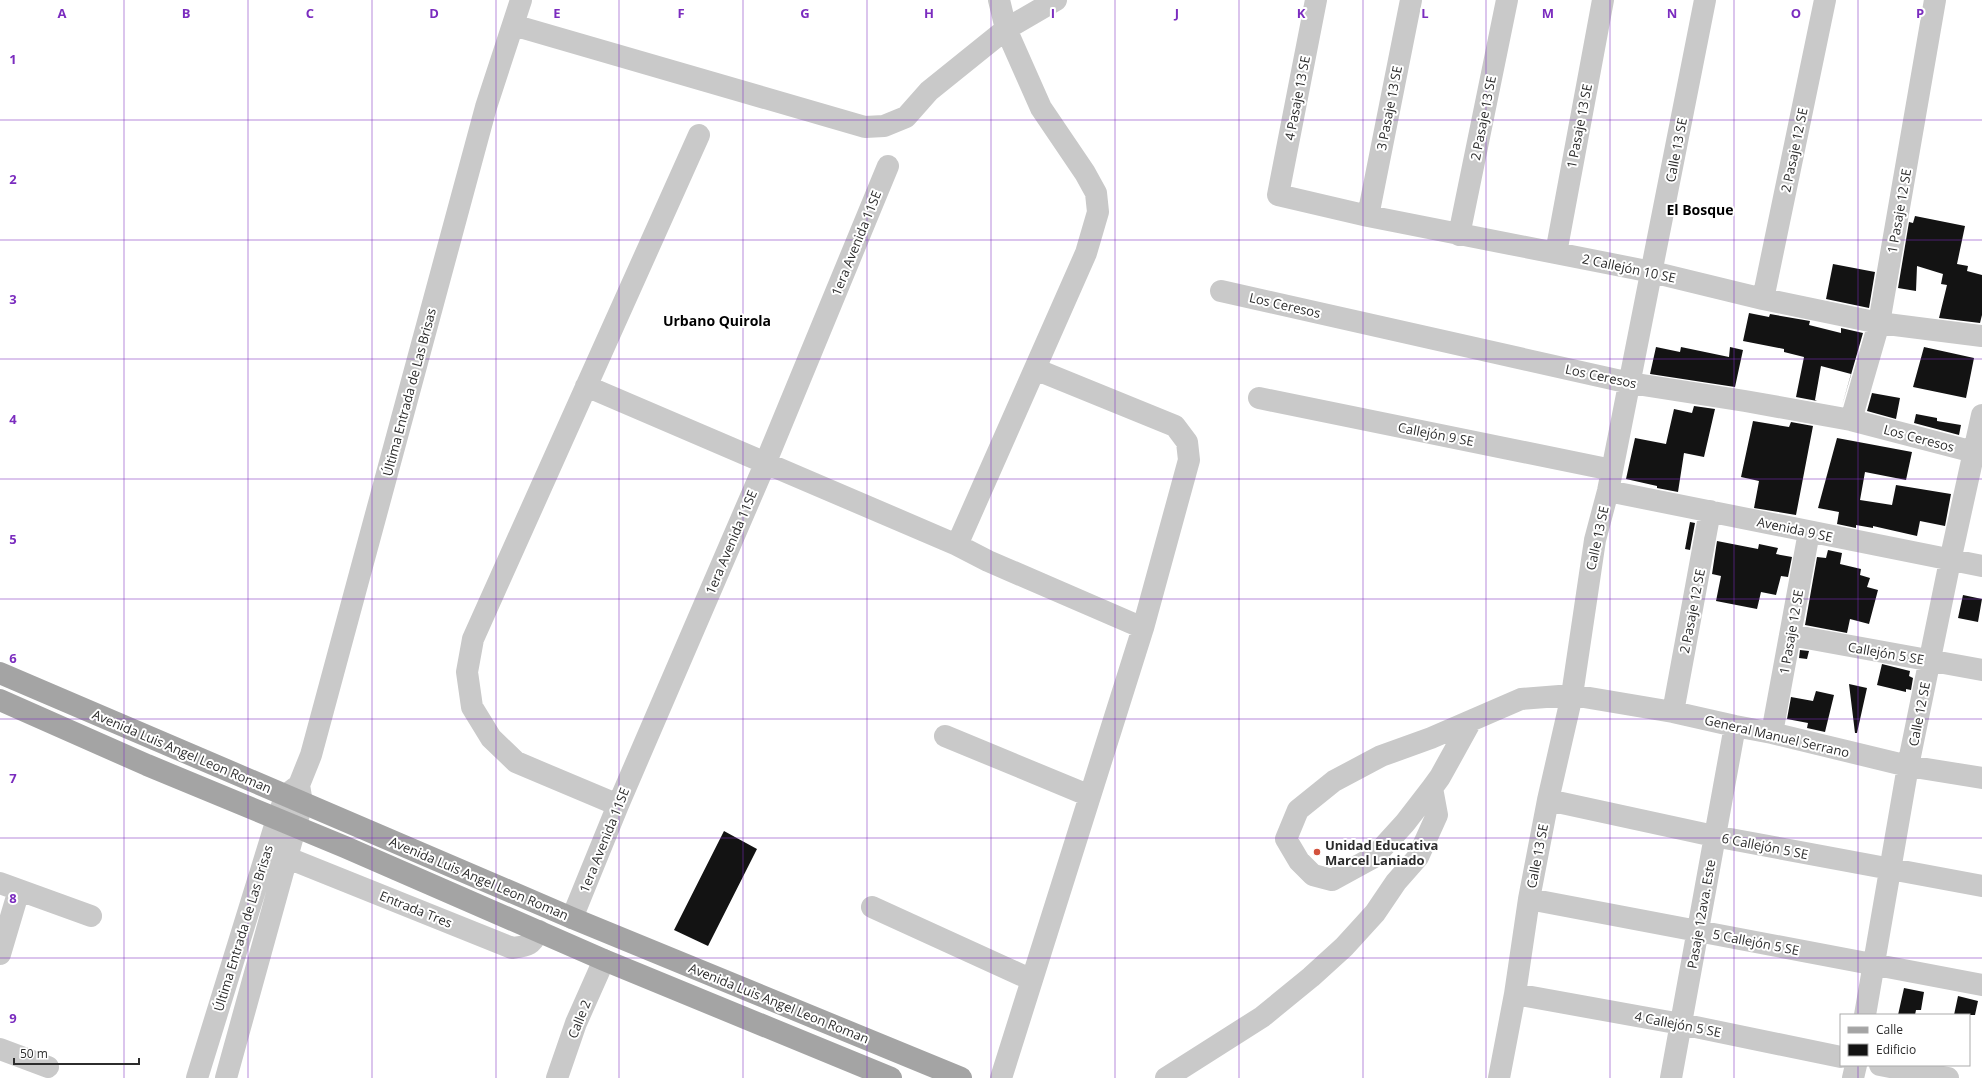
<svg xmlns="http://www.w3.org/2000/svg" width="1982" height="1078" font-family="'Open Sans',sans-serif">
<style>
.building{fill:#131313}
.lines{fill:none;stroke-linecap:round;stroke-linejoin:round}
.minor{stroke:#c9c9c9;stroke-width:22}
.major{stroke:#a4a4a4;stroke-width:22}
.grid{fill:none;stroke:#7b2cbf;stroke-width:1;stroke-opacity:0.55}
.poi-dot{fill:#d3523d;stroke:#fff;stroke-width:1.5}
.labels{text-anchor:middle;stroke-width:4;stroke-linejoin:round;paint-order:stroke}
.street-label{font-size:13px;fill:#2c2c2c;stroke:#fff}
.poi-label{font-size:13px;font-weight:bold;fill:#2c2c2c;stroke:#fff;text-anchor:start}
.neighbourhood-label{font-size:14px;font-weight:bold;fill:#000;stroke:#fff}
.grid-label{font-size:13px;text-anchor:middle;font-weight:bold;fill:#7b2cbf;stroke:#fff;stroke-width:4;stroke-linejoin:round;paint-order:stroke}
</style>
<rect width="100%" height="100%" fill="#fff"/>
<path class="building" d="M1915,216L1965,226L1957,264L1968,266L1967,271L1982,275V315L1980,323L1939,318L1947,285L1941,284L1943,274L1917,266L1916,291L1898,288L1909,222L1913,223Z
M1833,264L1875,272L1869,308L1826,299Z
M1749,313L1769,317L1770,314L1810,321L1809,325L1841,333V328L1863,333L1842,406L1851,374L1821,366L1815,400L1817,401L1796,397L1804,357L1784,352V349L1743,341Z
M1656,347L1680,352L1681,347L1729,357L1730,347L1743,350L1735,387L1650,374Z
M1924,347L1974,358L1966,398L1913,387Z
M1872,393L1900,398L1896,419L1867,411Z
M1694,406L1715,409L1704,457L1684,453L1678,492L1657,488V486L1626,479L1635,438L1666,444L1674,409L1692,413Z
M1916,414L1937,418V421L1961,425L1959,435L1914,423Z
M1753,421L1789,427L1791,422L1813,426L1796,515L1754,508L1759,481L1741,477Z
M1837,438L1912,452L1906,480L1865,472L1860,500L1892,505L1896,485L1951,494L1945,526L1920,521L1917,536L1873,526V528L1856,525V528L1837,524L1839,512L1818,508Z
M1690,522L1695,523L1690,550L1685,549Z
M1717,541L1758,549L1759,544L1778,548L1776,554L1792,557L1788,577L1781,576L1776,595L1761,592L1757,609L1716,601L1721,576L1712,574Z
M1828,550L1842,553L1840,564L1861,569L1860,575L1870,578L1867,587L1878,590L1869,624L1850,619L1847,633L1805,625L1817,557L1826,558Z
M1963,595L1982,599L1978,622L1958,618Z
M1800,650L1809,651L1807,659L1799,658Z
M1882,664L1910,671L1909,676L1913,678L1911,690L1906,689V692L1877,685Z
M1849,684L1867,688L1857,733H1855Z
M1816,691L1834,695L1825,732L1807,728L1808,723L1787,719L1791,697L1813,701Z
M724,831L757,849L708,946L674,930Z
M1904,988L1924,992L1921,1010H1916L1915,1015H1898Z
M1958,996L1978,1001L1975,1015H1954Z"/>
<g class="lines">
<path class="minor" d="M1316,0L1278,195L1368,216L1652,272L1763,299L1879,323L1982,336
M513,25L865,127L884,126L906,117L929,91L1006,29L1056,0
M1368,216L1411,0
M1459,235L1507,0
M1556,253L1603,0
M1221,291L1630,383L1745,401L1851,420L1982,454
M1763,299L1825,0
M586,386L957,545L988,561L1143,628
M1259,398L1612,470
M1851,420L1879,323L1935,0
M1608,491L1982,566
M957,545L1086,253L1098,212L1096,193L1085,173L1041,108L1006,29L999,0
M1790,635L1982,670
M1673,712L1710,511
M1772,733L1809,532
M945,736L1090,796
M1432,788L1405,823L1374,857L1332,880L1313,875L1299,861L1286,839L1298,810L1334,781L1381,756L1431,738L1521,699L1572,695L1673,712L1735,726L1772,733L1908,766L1982,778
M1548,800L1714,836L1982,886
M618,805L516,762L491,738L472,707L467,672L473,639L699,135
M288,858L512,948C529,946 531,945 539,931
M0,883L91,916
M1529,899L1982,985
M872,907L1032,980
M572,918L618,805L765,464L888,166
M0,954L19,890
M1515,994L1681,1024L1841,1057
M1865,1015L1908,766L1950,561L1982,415
M0,1049L48,1067
M1880,1065L1948,1078
M197,1078L277,819L286,795L299,785L311,755L486,107L521,0
M226,1078L302,803L299,785
M557,1078L576,1023L604,960
M1001,1078L1143,628L1189,460L1187,442L1175,426L1035,369
M1166,1078L1262,1017L1311,977L1344,947L1375,913L1396,882L1418,857L1437,815L1432,788L1440,777L1471,721
M1499,1078L1515,994L1529,899L1548,800L1572,695L1595,540L1608,491L1705,0
M1671,1078L1735,726
M1853,1078L1856,1065"/>
<path class="major" d="M0,673L572,918L961,1078
M0,700L147,765L345,847L604,960L891,1078"/>
</g>
<path class="grid" d="M124,0V1078M248,0V1078M372,0V1078M496,0V1078M619,0V1078M743,0V1078M867,0V1078M991,0V1078M1115,0V1078M1239,0V1078M1363,0V1078M1486,0V1078M1610,0V1078M1734,0V1078M1858,0V1015M0,120H1982M0,240H1982M0,359H1982M0,479H1982M0,599H1982M0,719H1982M0,838H1982M0,958H1982M1858,1065V1078"/>
<circle class="poi-dot" cx="1317" cy="852" r="4"/>
<g class="labels">
<g class="street-label">
<text transform="translate(1297 98) rotate(-79)" y="5">4 Pasaje 13 SE</text>
<text transform="translate(1389 108) rotate(-79)" y="5">3 Pasaje 13 SE</text>
<text transform="translate(1483 118) rotate(-79)" y="5">2 Pasaje 13 SE</text>
<text transform="translate(1579 126) rotate(-79)" y="5">1 Pasaje 13 SE</text>
<text transform="translate(1676 150) rotate(-79)" y="5">Calle 13 SE</text>
<text transform="translate(1794 150) rotate(-78)" y="5">2 Pasaje 12 SE</text>
<text transform="translate(1899 211) rotate(-80)" y="5">1 Pasaje 12 SE</text>
<text transform="translate(856 243) rotate(-68)" y="5">1era Avenida 11SE</text>
<text transform="translate(1629 268) rotate(12)" y="5">2 Callejón 10 SE</text>
<text transform="translate(1285 305) rotate(13)" y="5">Los Ceresos</text>
<text transform="translate(1601 376) rotate(12)" y="5">Los Ceresos</text>
<text transform="translate(409 392) rotate(-75)" y="5">Última Entrada de Las Brisas</text>
<text transform="translate(1436 434) rotate(11)" y="5">Callejón 9 SE</text>
<text transform="translate(1919 438) rotate(15)" y="5">Los Ceresos</text>
<text transform="translate(1795 529) rotate(12)" y="5">Avenida 9 SE</text>
<text transform="translate(1597 538) rotate(-78)" y="5">Calle 13 SE</text>
<text transform="translate(731 542) rotate(-67)" y="5">1era Avenida 11SE</text>
<text transform="translate(1692 611) rotate(-79)" y="5">2 Pasaje 12 SE</text>
<text transform="translate(1791 632) rotate(-80)" y="5">1 Pasaje 12 SE</text>
<text transform="translate(1886 653) rotate(10)" y="5">Callejón 5 SE</text>
<text transform="translate(1919 714) rotate(-79)" y="5">Calle 12 SE</text>
<text transform="translate(1777 736) rotate(13)" y="5">General Manuel Serrano</text>
<text transform="translate(182 751) rotate(23)" y="5">Avenida Luis Angel Leon Roman</text>
<text transform="translate(604 840) rotate(-68)" y="5">1era Avenida 11SE</text>
<text transform="translate(1765 846) rotate(11)" y="5">6 Callejón 5 SE</text>
<text transform="translate(1537 856) rotate(-79)" y="5">Calle 13 SE</text>
<text transform="translate(479 878) rotate(23)" y="5">Avenida Luis Angel Leon Roman</text>
<text transform="translate(416 909) rotate(22)" y="5">Entrada Tres</text>
<text transform="translate(1701 914) rotate(-80)" y="5">Pasaje 12ava. Este</text>
<text transform="translate(243 928) rotate(-73)" y="5">Última Entrada de Las Brisas</text>
<text transform="translate(1756 942) rotate(11)" y="5">5 Callejón 5 SE</text>
<text transform="translate(779 1003) rotate(22)" y="5">Avenida Luis Angel Leon Roman</text>
<text transform="translate(579 1019) rotate(-68)" y="5">Calle 2</text>
<text transform="translate(1678 1024) rotate(11)" y="5">4 Callejón 5 SE</text>
</g>
<g class="poi-label">
<text x="1325" y="850">Unidad Educativa<tspan x="1325" dy="15">Marcel Laniado</tspan></text>
</g>
<g class="neighbourhood-label">
<text x="1700" y="215">El Bosque</text>
<text x="717" y="326">Urbano Quirola</text>
</g>
</g>
<g class="grid-label">
<text x="62" y="18">A</text>
<text x="186" y="18">B</text>
<text x="310" y="18">C</text>
<text x="434" y="18">D</text>
<text x="557" y="18">E</text>
<text x="681" y="18">F</text>
<text x="805" y="18">G</text>
<text x="929" y="18">H</text>
<text x="1053" y="18">I</text>
<text x="1177" y="18">J</text>
<text x="1301" y="18">K</text>
<text x="1425" y="18">L</text>
<text x="1548" y="18">M</text>
<text x="1672" y="18">N</text>
<text x="1796" y="18">O</text>
<text x="1920" y="18">P</text>
<text x="13" y="64">1</text>
<text x="13" y="184">2</text>
<text x="13" y="304">3</text>
<text x="13" y="424">4</text>
<text x="13" y="544">5</text>
<text x="13" y="663">6</text>
<text x="13" y="783">7</text>
<text x="13" y="903">8</text>
<text x="13" y="1023">9</text>
</g>
<rect x="1840" y="1014" width="130" height="52" fill="#ffffff" stroke="#ababab"/>
<rect x="1848" y="1027" width="20" height="6" fill="#a4a4a4" stroke="#ababab"/>
<text x="1876" y="1034" font-size="12" fill="#2c2c2c">Calle</text>
<rect x="1848" y="1044" width="20" height="12" fill="#131313" stroke="#ababab"/>
<text x="1876" y="1054" font-size="12" fill="#2c2c2c">Edificio</text>
<path d="M14 1058v6h125v-6" fill="none" stroke="#2c2c2c" stroke-width="2"/>
<text x="20" y="1058" font-size="12" fill="#2c2c2c" stroke="#ffffff" stroke-width="3" paint-order="stroke">50 m</text>
</svg>
